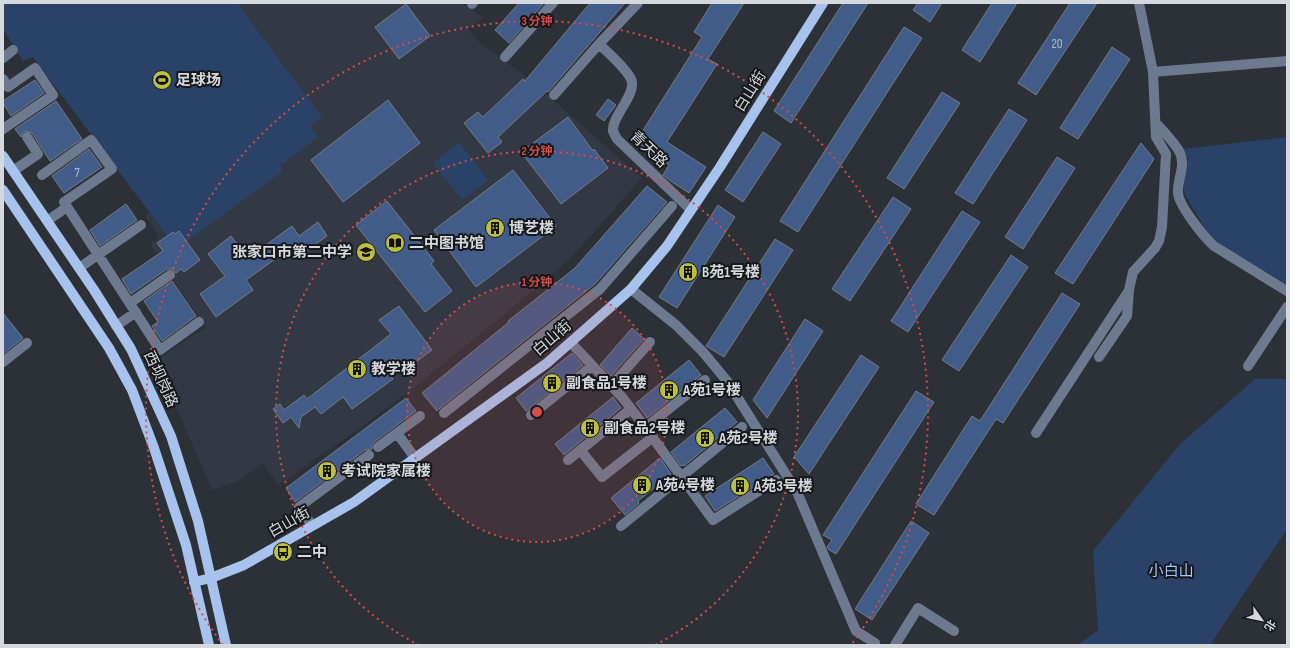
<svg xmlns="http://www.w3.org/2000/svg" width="1290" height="648" font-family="'Sofia Sans Condensed','Noto Sans SC',sans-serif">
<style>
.built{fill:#323945}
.green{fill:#2b4268}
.building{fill:#415c89;stroke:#767b82}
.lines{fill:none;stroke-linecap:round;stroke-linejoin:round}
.minor{stroke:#6c798e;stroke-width:10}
.major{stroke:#a7c2ed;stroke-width:10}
.ring{fill:none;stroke:#d64b4c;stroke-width:2;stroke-dasharray:2 4}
.labels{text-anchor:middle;stroke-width:4;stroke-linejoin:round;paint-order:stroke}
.number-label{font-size:13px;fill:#b0b9c7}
.poi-label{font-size:15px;font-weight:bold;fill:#d5d8dc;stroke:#16181b;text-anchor:start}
.street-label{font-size:15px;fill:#d5d8dc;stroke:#16181b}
.park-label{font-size:15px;fill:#a3c5fe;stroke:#16181b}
.centre{fill:#d64b4c;stroke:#16181b;stroke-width:2}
.ring-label{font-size:12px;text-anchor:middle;font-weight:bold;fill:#d64b4c;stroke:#16181b;stroke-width:4;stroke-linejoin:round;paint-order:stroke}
</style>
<rect width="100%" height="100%" fill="#2c3037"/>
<path class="built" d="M3,3H462L484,18L468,29L479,42L528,78L642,178L569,260L501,317L416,386L360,428L278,485L263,463L237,482L212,490L176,407L153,362L205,328L150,244L159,238L146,216L150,212L33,57L23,61L3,29Z"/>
<path class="green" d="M3,3H237L322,117L310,126L318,137L280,166L283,171L187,241L179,231L175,234L173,232L167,236L33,57L23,61L3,29Z
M1287,137V284L1223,247L1207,231L1185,195L1183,180L1188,159L1183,149Z
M459,142L488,180L462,200L433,163Z
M1255,379H1287V529L1210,645H1078L1098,630L1093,551L1180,444Z"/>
<path class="building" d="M519,3H544L509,43L495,30Z
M590,3H625L548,92L547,91L498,137L502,142L488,153L464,123L478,112L483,117L523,79L525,81Z
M712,3H744L708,59L717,64L667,142L706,167L689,193L672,182L663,175L669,165L635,143L702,37L694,32Z
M843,3H868L791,123L774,111Z
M918,3H942L930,22L913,10Z
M992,3H1017L980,62L962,50Z
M1070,3H1097L1036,95L1018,83Z
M406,4L430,36L399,59L375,27Z
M904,27L922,38L798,232L780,221Z
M1112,47L1130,59L1078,139L1060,128Z
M35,80L44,93L11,116L3,103V101Z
M942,92L960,103L904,189L887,178Z
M608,99L616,105L604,121L596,115Z
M388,100L420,143L343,202L311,160Z
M56,101L82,139L50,161L32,133L26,131L23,132L21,137L15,129Z
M1009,109L1027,120L973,204L955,193Z
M568,117L593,151L594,149L608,168L561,204L521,152Z
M763,132L781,144L743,202L725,190Z
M1141,143L1154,159L1073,284L1055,273Z
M89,149L102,167L64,193L52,176Z
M1057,157L1075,168L1023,249L1005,237Z
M513,170L556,226L476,287L434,230Z
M647,186L667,202L595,284L440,408L437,411L422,393L509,322L508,321L575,268Z
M893,197L911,209L850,301L832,289Z
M387,201L434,261L431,264L452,291L425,312L356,225Z
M126,204L137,220L100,246L90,230Z
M718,205L735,217L677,308L659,297Z
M962,211L980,222L908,332L891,321Z
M318,222L327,236L303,253L296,244L246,280L253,290L216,317L200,294L225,276L208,254L231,236L248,258L292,226L299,236Z
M179,231L200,260L184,272L181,269L176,273L172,269H167L131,294L122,279L163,251L157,243L173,232L175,234Z
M775,239L793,250L724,357L706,346Z
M1011,255L1028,267L959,371L942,360Z
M172,281L196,316L162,341L152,326L158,322L144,301Z
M1062,293L1080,304L1003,423L996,419L934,515L916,504L972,416L980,421Z
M399,306L432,350L404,371L394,358L383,366L393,379L352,409L343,397L321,414L315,407L301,417L299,428L291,417L283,423L273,409L280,404L284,410L304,395L307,399L391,334L379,320Z
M3,313L23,338L3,354Z
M805,319L823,331L767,418L753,400Z
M632,328L644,339L611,376L600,365Z
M572,353L583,365L526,411L516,398Z
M861,355L879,367L809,474L794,457Z
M689,360L701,375L647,418L636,403Z
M916,391L934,402L836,554L828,549L827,547L832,540L823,535Z
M613,397L621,408L564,455L555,444Z
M406,398L416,411L374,442L372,445V449L365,450L295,502L286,488Z
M725,408L737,422L684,466L682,465L681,466L671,452Z
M660,458L671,474L638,501L639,503L625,515L611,498Z
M763,458L774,474L715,511L705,496Z
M911,521L929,533L872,620L855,609Z"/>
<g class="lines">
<path class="minor" d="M638,3L599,44C608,53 625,67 631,79C638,93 611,117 613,131C614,133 616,137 617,139L691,210
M1139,3L1153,72L1287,61
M472,4L473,3
M505,57L553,3
M3,58L13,50
M3,79L8,87L35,68L53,95L3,129
M554,95L599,44
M1155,122C1162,130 1176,144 1180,153C1186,167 1177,179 1178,193C1179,206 1204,237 1214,246L1287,291
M13,171L38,154L27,137
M42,175L91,140L112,169L64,202L160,350L199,322
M47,221L67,207
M79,268L141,225
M631,289L676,325L703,352L727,381L797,492L856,631L875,643L874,645
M130,303L170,275
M116,326L136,312
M571,343L622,397L642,423L713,520L776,480
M1099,357L1127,316L1129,290L1133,272L1155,248L1159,241L1162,227L1166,154L1156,137L1153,72
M3,362L27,343
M1248,366L1287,307
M611,386L650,342
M444,413L600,289L672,206
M531,415L592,366
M646,427L705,380
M397,433L415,458
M1036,433L1128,292
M378,447L420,416
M581,451L602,477L653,437
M568,460L631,409
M312,525L299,507L369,455
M621,526L742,427
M895,645L918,608L954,631"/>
<path class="major" d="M3,156L94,290L131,349L171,436L198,521L226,645
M3,190L109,348L132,390L154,448L186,545L209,645
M194,582L211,578L244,565L354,502L547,363L631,289L667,246L720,167L823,3"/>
</g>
<circle cx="537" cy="412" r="130" fill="#d64b4c" fill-opacity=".12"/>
<g class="ring">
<circle cx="537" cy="412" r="130"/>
<path d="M419 645A261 261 0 1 1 655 645"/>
<path d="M223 645A391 391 0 1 1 851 645"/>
</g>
<defs>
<g id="stadium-disc" transform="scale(1)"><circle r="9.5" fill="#bdbf43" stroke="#16181b"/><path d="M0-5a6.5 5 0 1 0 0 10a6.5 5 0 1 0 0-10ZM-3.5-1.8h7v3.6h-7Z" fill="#111"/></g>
<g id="building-disc" transform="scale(1)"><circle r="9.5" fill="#bdbf43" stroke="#16181b"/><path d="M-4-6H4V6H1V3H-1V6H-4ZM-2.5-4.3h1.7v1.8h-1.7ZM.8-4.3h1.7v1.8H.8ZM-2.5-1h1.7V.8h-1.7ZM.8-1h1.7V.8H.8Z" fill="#111"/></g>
<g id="library-disc" transform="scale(1)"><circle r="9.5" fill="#bdbf43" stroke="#16181b"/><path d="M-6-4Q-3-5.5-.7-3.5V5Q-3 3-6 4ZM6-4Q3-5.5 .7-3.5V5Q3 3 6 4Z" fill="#111"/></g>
<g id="school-disc" transform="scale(1)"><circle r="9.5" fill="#bdbf43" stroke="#16181b"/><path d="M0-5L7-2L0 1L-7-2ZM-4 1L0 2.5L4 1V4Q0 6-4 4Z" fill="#111"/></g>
<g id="bus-disc" transform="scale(1)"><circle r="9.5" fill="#bdbf43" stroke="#16181b"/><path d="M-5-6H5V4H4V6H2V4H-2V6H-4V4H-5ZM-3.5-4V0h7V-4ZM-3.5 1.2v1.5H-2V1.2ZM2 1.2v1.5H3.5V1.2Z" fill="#111"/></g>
</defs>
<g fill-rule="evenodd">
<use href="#stadium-disc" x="162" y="80"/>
<use href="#building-disc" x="495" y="228"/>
<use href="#library-disc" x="395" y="243"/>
<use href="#school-disc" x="366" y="252"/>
<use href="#building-disc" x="688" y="272"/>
<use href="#building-disc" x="357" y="369"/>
<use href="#building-disc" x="552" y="383"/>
<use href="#building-disc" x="669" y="390"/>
<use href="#building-disc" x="590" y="428"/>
<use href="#building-disc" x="705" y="438"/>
<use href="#building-disc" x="327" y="471"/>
<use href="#building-disc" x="642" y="485"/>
<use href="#building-disc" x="740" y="486"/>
<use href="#bus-disc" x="283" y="552"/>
</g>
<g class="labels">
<g class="number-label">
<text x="1057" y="48">20</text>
<text x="77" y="177">7</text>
</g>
<g class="poi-label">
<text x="176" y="85">足球场</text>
<text x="509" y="233">博艺楼</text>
<text x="409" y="248">二中图书馆</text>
<text x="352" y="257" text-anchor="end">张家口市第二中学</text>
<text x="702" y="277">B苑1号楼</text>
<text x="371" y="374">教学楼</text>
<text x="566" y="388">副食品1号楼</text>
<text x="683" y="395">A苑1号楼</text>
<text x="604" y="433">副食品2号楼</text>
<text x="719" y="443">A苑2号楼</text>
<text x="341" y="476">考试院家属楼</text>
<text x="656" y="490">A苑4号楼</text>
<text x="754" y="491">A苑3号楼</text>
<text x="297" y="557">二中</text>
</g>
<g class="street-label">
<text transform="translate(750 91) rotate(-58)" y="5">白山街</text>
<text transform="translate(649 149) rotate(44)" y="5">青天路</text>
<text transform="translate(552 338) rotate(-41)" y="5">白山街</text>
<text transform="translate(161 379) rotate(65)" y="5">西坝岗路</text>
<text transform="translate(289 522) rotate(-30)" y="5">白山街</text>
</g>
<g class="park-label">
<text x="1171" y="576">小白山</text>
</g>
</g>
<circle cx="537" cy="412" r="6" class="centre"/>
<g class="ring-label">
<text x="537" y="25">3 分钟</text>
<text x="537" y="155">2 分钟</text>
<text x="537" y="286">1 分钟</text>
</g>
<rect width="1290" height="648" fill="none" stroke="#d5d8dc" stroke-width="8"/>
<g transform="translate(1262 620) rotate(123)" stroke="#16181b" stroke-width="3" paint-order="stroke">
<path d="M0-3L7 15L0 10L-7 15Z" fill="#d5d8dc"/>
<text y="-6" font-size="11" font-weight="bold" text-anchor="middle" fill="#d5d8dc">北</text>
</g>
</svg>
